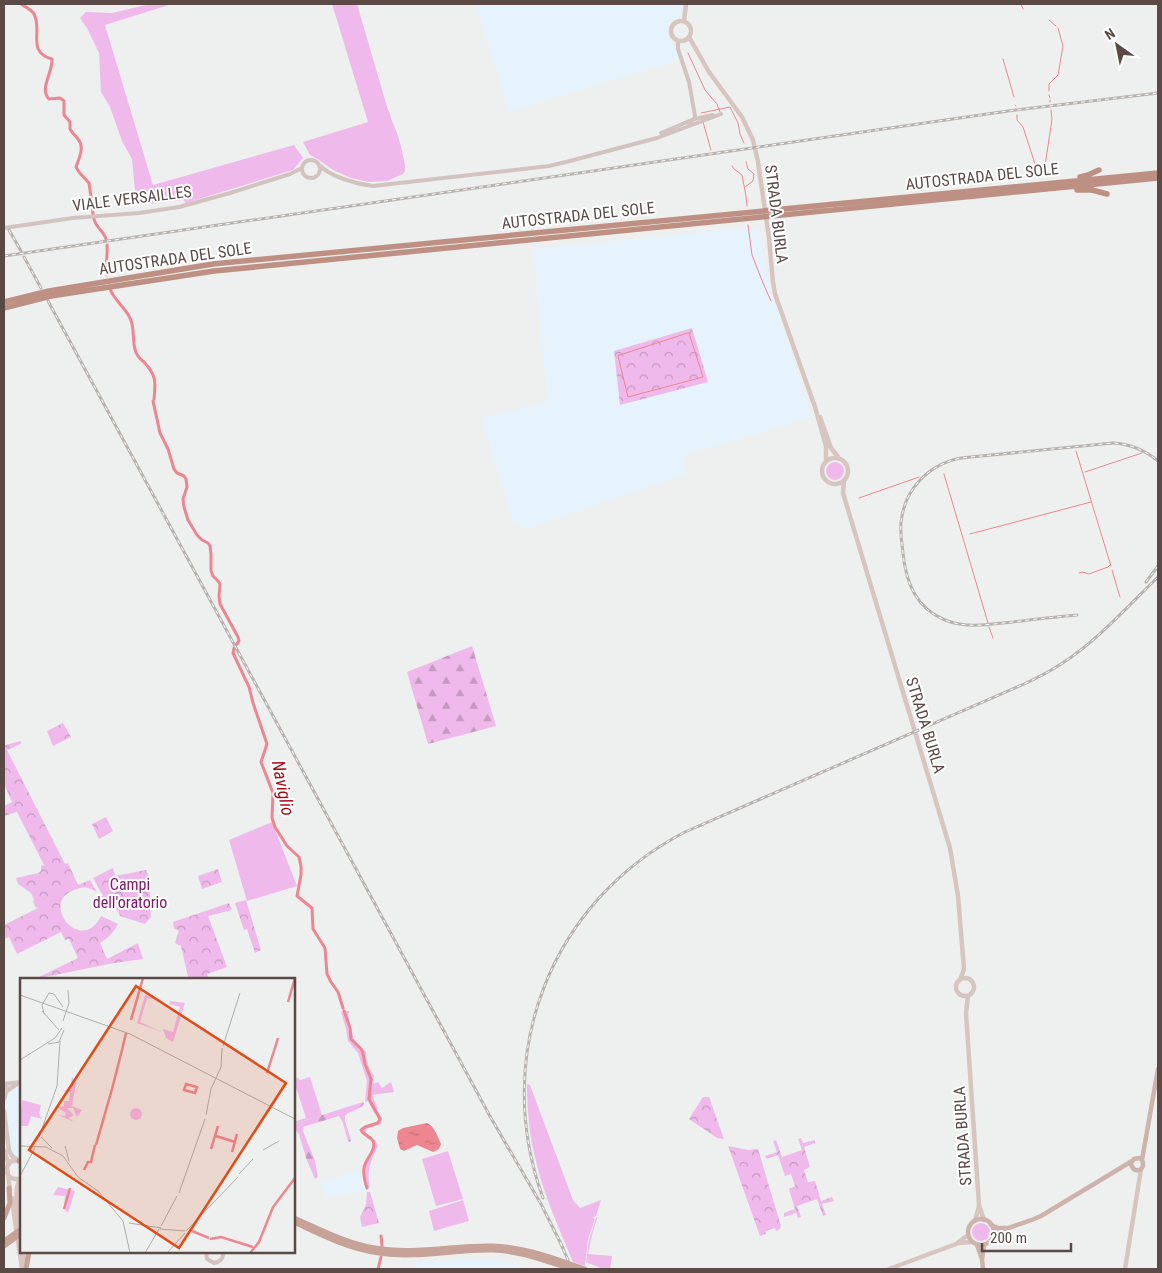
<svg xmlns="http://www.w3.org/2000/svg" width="1162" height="1273" font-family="'Roboto Condensed',sans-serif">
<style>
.commercial{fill:#e6f3fc}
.grass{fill:#efbaeb}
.forest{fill:url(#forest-firs)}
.park{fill:url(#park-crowns)}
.water{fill:url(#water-ripples)}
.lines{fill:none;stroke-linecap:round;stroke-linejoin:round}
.stream{stroke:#ed8690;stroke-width:1}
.canal{stroke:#ed8690;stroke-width:3}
.tertiary{stroke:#d3c3c0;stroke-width:4}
.secondary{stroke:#d7c5c0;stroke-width:4.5}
.primary{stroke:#cdb3ac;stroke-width:4.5}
.trunk{stroke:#c6a298;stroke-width:5}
.motorway{stroke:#be9084;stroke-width:5.5}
.rail-casing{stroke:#b8b2af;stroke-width:3}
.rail{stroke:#fff;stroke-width:1;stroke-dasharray:4;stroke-linecap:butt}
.labels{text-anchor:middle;stroke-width:4;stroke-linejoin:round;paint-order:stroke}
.street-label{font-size:16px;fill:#5b4945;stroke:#fff}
.park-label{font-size:16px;fill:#7e1569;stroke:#fff}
.water-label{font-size:18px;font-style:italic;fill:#aa0918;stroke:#fff}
.inset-river{fill:none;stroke:#ed8690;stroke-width:2.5}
.inset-road{fill:none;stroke:#b3adab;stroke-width:1}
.view{fill:#e24b15;fill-opacity:0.15;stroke:#e24b15;stroke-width:2.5}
.inset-edge{fill:none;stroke:#5b4945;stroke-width:2.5}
</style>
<defs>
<pattern id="forest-firs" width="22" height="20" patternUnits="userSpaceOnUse" patternTransform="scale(1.25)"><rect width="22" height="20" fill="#efbaeb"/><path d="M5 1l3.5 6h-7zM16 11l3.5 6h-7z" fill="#c599c0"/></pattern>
<pattern id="park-crowns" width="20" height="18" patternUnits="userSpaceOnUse" patternTransform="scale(1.25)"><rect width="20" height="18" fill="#efbaeb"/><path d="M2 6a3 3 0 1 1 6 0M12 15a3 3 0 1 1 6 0" fill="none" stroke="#c599c0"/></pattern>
<pattern id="water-ripples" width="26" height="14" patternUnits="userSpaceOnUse" patternTransform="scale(1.25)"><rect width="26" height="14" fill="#ed8690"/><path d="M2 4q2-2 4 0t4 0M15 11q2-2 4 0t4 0" fill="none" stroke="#c37077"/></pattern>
</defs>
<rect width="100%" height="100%" fill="#edf0ef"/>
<path class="commercial" d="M476,4H683V11L680,17L670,22L667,29L679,60L509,112Z
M758,227L769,286L812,417L682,456L687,474L526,529L513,522L482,418L548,402L533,249Z
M18,1087H21V1160L16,1157L10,1149L7,1124L8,1121L10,1120L9,1115H8V1096L11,1091Z
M359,1170L367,1192H357L326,1198L320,1182Z
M490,1259L541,1269H417L415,1262Z"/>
<path class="grass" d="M150,4H172L105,25L153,185L294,145L303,158L293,170L186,203L183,200L147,204L136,202L132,159L122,141L110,107L101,92L99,53L87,28L80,18L86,12L112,13Z
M332,4H357L388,110C391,114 390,117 392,121C399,135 402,150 405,165V171L403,174L387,181L369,182L351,178L333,170L319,160L310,155L303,142L368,122Z
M826 471a9 9 0 1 1 18 0a9 9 0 1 1-18 0Z
M272,822L297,886L247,901L229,840Z
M346,1011H349L350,1013H348V1015L354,1040L366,1052C366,1060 369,1069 374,1076L373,1077V1084L378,1082L382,1088L391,1082L394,1092L372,1095L378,1109L377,1110L382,1118L381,1124L366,1129V1133L375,1140L378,1146C371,1160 366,1172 370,1187L368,1188C366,1181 364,1175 365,1168C365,1159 377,1151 374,1142C372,1137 366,1135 363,1131L365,1127L379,1124L381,1119L370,1100V1092L372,1079L366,1063L365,1054L352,1038L351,1029L346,1014Z
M341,1012H343L349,1031L351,1040L362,1053L364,1064L370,1078L369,1100L376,1114L374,1113L368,1101L365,1102L367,1081L358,1053L348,1041L346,1029Z
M294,1076L300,1080L310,1077L322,1115L294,1124V1122L306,1118L297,1090L294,1085Z
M527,1084L530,1085L573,1200L580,1208L601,1200L596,1216L593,1217L595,1219L588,1239L585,1266L573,1262C558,1226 542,1191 534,1153C529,1131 527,1107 527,1084Z
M448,1151L463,1199L436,1206L422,1159Z
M463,1200L469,1221L434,1231L429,1211Z
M599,1217L597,1219L593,1231L588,1254L612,1256L610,1269H603L586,1262L589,1240L596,1218Z
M972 1232a9 9 0 1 1 18 0a9 9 0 1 1-18 0Z"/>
<path class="forest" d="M472,646L496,726L428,744L407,672Z
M363,1102L364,1104C359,1111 350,1110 345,1116V1121L351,1140L350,1142L348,1141L343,1123L339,1116L303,1127V1131L315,1161L318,1177L315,1179L306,1158L299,1134L294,1128V1124Z"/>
<path class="park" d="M692,328L708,382L620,405L614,351Z
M63,723L71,737L53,746L47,731Z
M21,741V744L7,750L65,864L68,863L78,885L90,880L97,892C88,887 84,886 74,890C39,902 81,956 101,916L118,924C114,932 108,938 100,943L107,959L138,943L143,959L109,964L35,979L78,958L69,939L65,940L61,932L17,954L9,937L4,939V925L38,908V907L36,908L33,901L34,900L31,893L18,884L16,878L38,873L41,871V866L44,865L17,812L4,816V806L12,802L4,784V743L5,745Z
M106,817L113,831L99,839L92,824Z
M113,868L115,876L146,870L149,878L151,917L145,924L120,916C116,905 114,909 106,904C104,902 102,900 101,898L103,896L93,878Z
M218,869L222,882L202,889L198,876Z
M246,900L261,950L255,953L247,929L244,930L235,903Z
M229,903L232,910L208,916L227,967L207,974L209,979H178L188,977L181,946L175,943L179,930L174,929L173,922Z
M703,1097H709L724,1139L717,1138L689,1119Z
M801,1138L803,1143L815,1140V1143L804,1147L810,1167L804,1170L808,1182L815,1181L821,1201L832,1197L834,1201L822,1204L826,1215L823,1216L817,1199L797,1206L801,1217L798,1218L796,1213L784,1217V1213L795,1209L789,1189L795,1186L791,1174L785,1176L778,1155L767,1159L765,1156L777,1152L773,1141L776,1140L782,1157L802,1150L798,1139Z
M728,1146L748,1150L758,1149L781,1226L780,1229L776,1231L775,1228L765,1231L766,1234L760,1236Z
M367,1192H370L379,1223L362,1227L360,1217L366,1204Z"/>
<path class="water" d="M427,1123C434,1126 438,1137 441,1144L439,1149L433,1152L417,1145L404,1151L400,1149L397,1138L398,1131L403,1128Z"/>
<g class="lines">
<path class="stream" d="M1021,4L1023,9
M1049,20L1056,26
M688,53L705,90L717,104L720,112
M1003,59L1014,97
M1049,91V84L1058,75L1063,46L1058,28
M1049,95L1050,98
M1050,100V102
M1015,105L1016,106
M701,113L730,107L738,123L740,134L744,143
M1017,115V120L1023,127L1036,167
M703,122L711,150
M732,166L734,169L742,175L746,196L747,206
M1045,166L1052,119L1051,110
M1045,171V173
M745,187L753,181L754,174L748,169L746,162
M748,225L752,255L763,283L771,301
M689,333L703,377L628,397L618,356Z
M1076,451L1111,566
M1085,472L1142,453
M944,474L988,623
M859,498L919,477
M970,534L1091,502
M1112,570L1120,597
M1079,573L1082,572L1089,574L1108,567L1110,565
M989,627L993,638"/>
<path class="canal" d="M21,4C25,7 31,9 34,14C43,30 26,52 52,59C53,72 39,89 49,99L60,98L64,101V115L70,122V129C72,133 75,135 78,139C85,147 79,158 76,167L79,172L89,183L92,204
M92,206L93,214
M94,219C96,228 104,231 106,239
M107,245C108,255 105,265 107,275
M110,289C114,300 125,307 130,318C135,328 132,339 135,349C136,355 140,359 144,362C156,375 156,381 154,399
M153,401L160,433L168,449L174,469L177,473L184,476L186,479L187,487L183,499L184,507L188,520L197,535L202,540L208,543L210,546L211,554V571L213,576L218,581L220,584L219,596L220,604L238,637L239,641L236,645
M234,648L233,653L249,687L253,703L267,744L261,762L273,793L272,818L275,827L287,846L299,857L301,866V875L297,896L312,908L313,929L325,948L327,974L331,982L338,992L343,1008
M344,1011L350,1028L351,1039L361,1049L363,1053L365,1064L371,1079L369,1099L380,1119L378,1123L365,1127L361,1130C364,1136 370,1136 373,1141C377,1150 365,1159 364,1168C363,1174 365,1182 367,1188
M381,1236L382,1246
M378,1269L381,1257"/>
<path class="tertiary" d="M678,41V49L689,82L695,116L694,119L689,123
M661,133L694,119L713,115
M302 169a9 9 0 1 1 18 0a9 9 0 1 1-18 0Z
M319,165C331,177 356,184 373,186L549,166L566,162L657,138L721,114
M4,228L73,218L139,213L179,207L230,193L290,174L302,168
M4,1084L21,1082
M7,1091L17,1084
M206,1252L207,1259L214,1263C220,1262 224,1258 223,1252"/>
<path class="secondary" d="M671 31a10 10 0 1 1 20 0a10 10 0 1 1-20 0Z
M684,21L686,4
M689,37L709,72L742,117L753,140L758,162L769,238L773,282L775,294L815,407L826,446V460
M820,417L831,448L838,457
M822 471a13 13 0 1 1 26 0a13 13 0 1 1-26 0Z
M844,480L843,493L950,848L958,896L964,969L960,980
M956 987a9 9 0 1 1 18 0a9 9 0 1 1-18 0Z
M968,996L966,1013L979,1205L984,1220
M4,1084L7,1088L4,1099
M4,1111L9,1151L12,1156L18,1160
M4,1150L8,1162V1165
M7,1173C10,1179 16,1180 21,1178
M10,1190L7,1167L11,1161H19
M12,1198L16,1229
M975,1221L979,1206
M20,1226C19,1212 12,1189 21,1178
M18,1241L22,1269
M958,1243L972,1242
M23,1252L25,1268
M889,1269L956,1244L968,1235
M1125,1269L1141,1169"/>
<path class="primary" d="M1142,1160L1139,1158L1134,1159L1131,1163C1132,1175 1147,1171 1142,1160L1158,1069
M968 1232a13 13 0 1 1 26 0a13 13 0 1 1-26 0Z
M991,1225L998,1228H1006
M992,1237C1005,1226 1025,1224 1041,1216L1132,1161
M977,1245L982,1259
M983,1269L982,1260L984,1245"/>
<path class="trunk" d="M19,1161H21
M4,1218L10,1203L9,1188
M294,1218C320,1229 347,1244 375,1248C414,1255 454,1245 493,1246C525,1247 555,1259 585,1269
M294,1222C321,1235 349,1249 379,1253C417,1259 455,1249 493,1250C520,1251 545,1261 571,1269
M4,1241L21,1229
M4,1246L21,1234
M26,1269L29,1252"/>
<path class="motorway" d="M1080,177L1088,175L1099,170
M1077,190H1092L1107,194
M4,302L49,291L213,264L1158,173
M4,308L51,296L214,271L1158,178"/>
<g class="rail-casing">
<path id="rail" d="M9,230L21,251
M4,256L1008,111L1158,93
M24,257L41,288
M48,301L491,1118L541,1204L563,1248
M1146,582L1158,566
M1077,615C1056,617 1034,619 1013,622C990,624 967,629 945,620C916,608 906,583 903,553C902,543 900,533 901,523C904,489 929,464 961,458L1113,443C1130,444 1145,450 1158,461
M543,1198C491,1055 550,902 685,832L1024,684C1037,678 1049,672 1061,664C1097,641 1127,607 1158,577
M560,1242L568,1260"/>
</g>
<use href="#rail" class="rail"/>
</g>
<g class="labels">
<g class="street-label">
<text transform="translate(982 176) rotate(-6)" y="6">AUTOSTRADA DEL SOLE</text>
<text transform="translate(132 198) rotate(-7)" y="6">VIALE VERSAILLES</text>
<text transform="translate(777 214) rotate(83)" y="6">STRADA BURLA</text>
<text transform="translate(578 215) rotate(-6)" y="6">AUTOSTRADA DEL SOLE</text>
<text transform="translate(175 258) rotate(-8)" y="6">AUTOSTRADA DEL SOLE</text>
<text transform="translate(926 725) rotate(73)" y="6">STRADA BURLA</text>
<text transform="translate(962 1136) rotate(-94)" y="6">STRADA BURLA</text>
</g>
<g class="park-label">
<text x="130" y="890">Campi<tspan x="130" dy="18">dell'oratorio</tspan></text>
</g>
<g class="water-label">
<text transform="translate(283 788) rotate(79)" y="6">Naviglio</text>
</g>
</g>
<g transform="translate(20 978)">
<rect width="275" height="275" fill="#edf0ef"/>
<path d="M125,17L145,23L127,20L120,44L142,54L117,45ZM150,23L165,25L153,64L146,60L143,51L153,54L160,29L149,26ZM2,122L21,127L19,136L22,141L11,138L8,148H0Z" fill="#efbaeb"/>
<path d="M110 136a6 6 0 1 1 12 0a6 6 0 1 1-12 0Z" fill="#efbaeb"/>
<path d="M52,99L56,105L52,128L62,132L57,139L53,130H47L54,137L49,140L54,144L38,137L45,138L46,135L37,129L44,128V123H49L50,114L41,112H50ZM38,209L55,213L48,235L44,231L45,218L33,217Z" fill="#efbaeb"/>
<path class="inset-river" d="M268,24L275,0M111,42L123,0M102,72L106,55M247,95L258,60M166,106L177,109L175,115L164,112ZM92,111L102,72M196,158L215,164M76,167L92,111M191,171L198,148M212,174L217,156M64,192L68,184H71L75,167M44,231L50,210M172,253L189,260M190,261L201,259L233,269M230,275L239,264L253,229L275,200"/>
<path class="inset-road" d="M0,17L110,56L275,141M22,33L39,52M24,36L22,27L29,15L34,16L43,29M43,43L49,25L48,12M28,66L39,64L44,52M203,68L220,15M0,82L35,60L42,50M186,137L191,111L201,89L202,70M19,159L37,108L40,63M21,159L32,170M0,168L26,169L43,178L58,199L78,213L103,243L110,275M45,168L49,183M243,172L259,163M219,196L233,181M0,198L15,170M159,215L185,141M109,245L141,250L137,249M141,248L157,218M140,251L165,253M166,253L218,199M125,275L139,251M147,275L165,255"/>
<path class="view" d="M116,8L266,105L159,270L9,172Z"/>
<rect width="275" height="275" class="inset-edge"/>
</g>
<rect width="1162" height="1273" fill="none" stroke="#5b4945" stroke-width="10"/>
<g transform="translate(1117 45) rotate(327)" stroke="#ffffff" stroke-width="4" paint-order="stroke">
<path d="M0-4L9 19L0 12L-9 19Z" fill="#5b4945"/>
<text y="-8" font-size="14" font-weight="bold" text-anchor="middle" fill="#5b4945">N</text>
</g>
<path d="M982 1243v8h89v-8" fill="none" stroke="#5b4945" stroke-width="2.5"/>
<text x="990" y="1243" font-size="15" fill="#5b4945" stroke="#ffffff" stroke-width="4" paint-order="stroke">200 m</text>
</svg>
